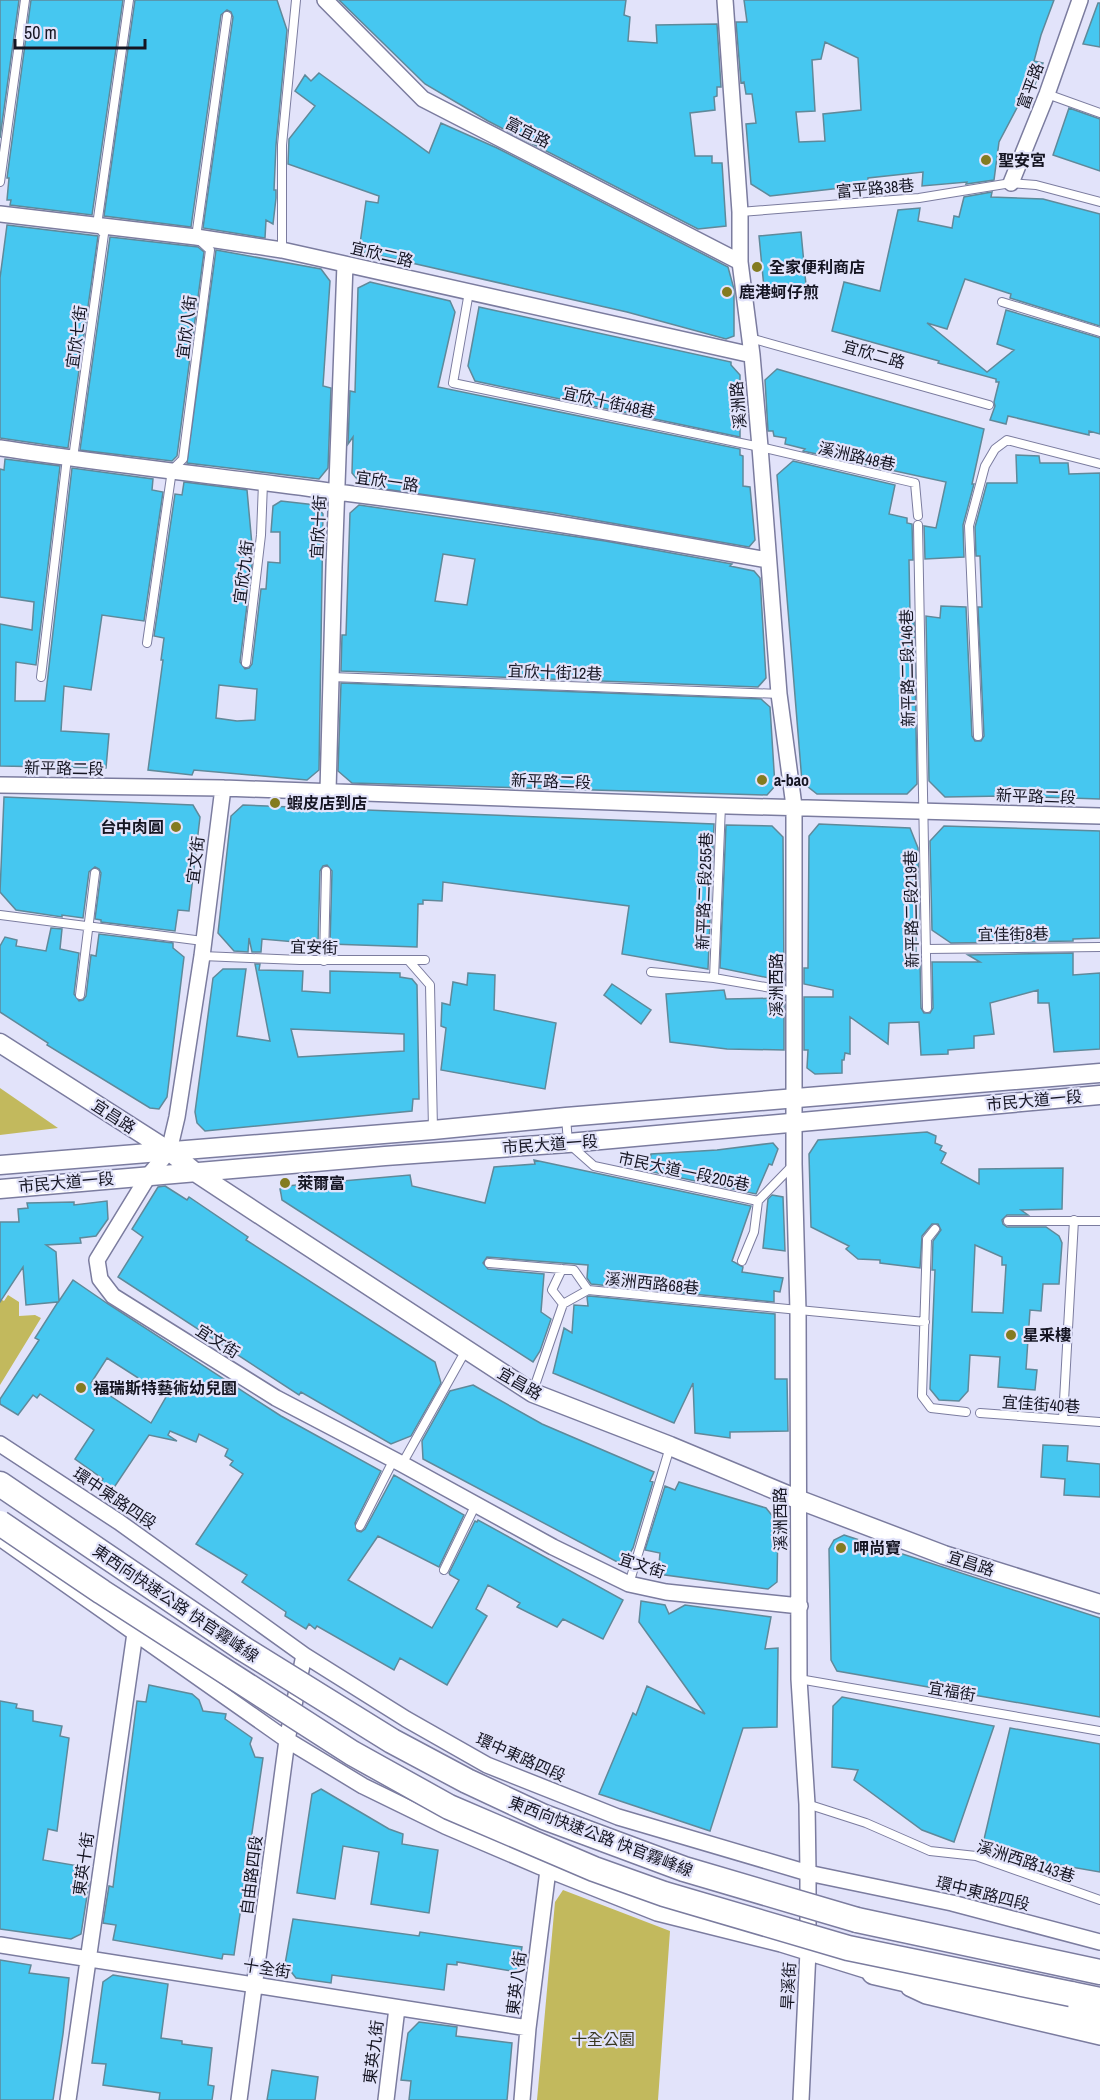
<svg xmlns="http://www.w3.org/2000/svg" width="1100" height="2100" font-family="'Archivo Narrow','Noto Sans TC',sans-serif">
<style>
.green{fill:#c2b95d}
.building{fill:#46c7f0;stroke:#5f899a;stroke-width:1.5;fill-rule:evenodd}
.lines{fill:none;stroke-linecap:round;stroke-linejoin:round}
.service-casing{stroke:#7b7c9f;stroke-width:10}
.minor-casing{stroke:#7b7c9f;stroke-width:18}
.tertiary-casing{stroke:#7b7c9f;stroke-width:21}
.trunk-casing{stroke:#7b7c9f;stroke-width:27}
.service{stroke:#fff;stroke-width:8}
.minor{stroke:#fff;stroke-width:15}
.tertiary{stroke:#fff;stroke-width:18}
.trunk{stroke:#fff;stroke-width:24}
.trunk-bridge-casing{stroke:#7b7c9f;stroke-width:27;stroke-linecap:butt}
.trunk-bridge{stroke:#fff;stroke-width:24}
.poi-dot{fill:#837b20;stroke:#e2e3fa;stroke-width:2}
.labels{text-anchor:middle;stroke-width:4.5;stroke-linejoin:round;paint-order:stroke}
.street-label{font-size:16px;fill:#151522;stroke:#e2e3fa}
.poi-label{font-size:16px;font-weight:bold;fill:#151522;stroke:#e2e3fa;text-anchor:start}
.park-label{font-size:16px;fill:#393720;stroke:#e2e3fa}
</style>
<rect width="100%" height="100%" fill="#e2e3fa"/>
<path class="green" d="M0,1088L58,1128L0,1135Z
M8,1295L19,1302V1316L35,1315L41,1318L0,1385V1299L4,1301Z
M563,1890L670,1931L658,2100H537L555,1902Z"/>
<path class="building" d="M0,0H19L0,138Z
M31,0H123L92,215L10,205L11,200H7L9,178H7Z
M135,0H277L287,30L276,145L274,190H276V198L273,224L266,220L265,238L203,228L233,17L231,12L227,10L221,15L191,227L104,216Z
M339,0H626L624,15L630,17L628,41L657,43L656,25L717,24L721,87H717V96L714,97L715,110L690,113L695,156H712V163H722L726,226L698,229L488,121L425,84Z
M744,0H1054L1041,35L1034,61L1043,63L1034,87L1029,85L999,142L994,180L966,184L967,182L922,186L923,172L868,178V185L770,196L751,184L746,124L756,123L752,94H746L744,82L741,83L736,22H747ZM825,42L858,58L861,110L823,114L825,141L799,142L796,112L815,111L812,60L821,59Z
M1098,3H1100V47L1083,44Z
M319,73L429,153L441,123L497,148L728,267L734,289V336L726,339L627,312L359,251L366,201L378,203L379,196L288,164L289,139L315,106L295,91L305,75L311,81Z
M1069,108L1100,119V171L1053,155Z
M992,192L991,197L1043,199L1100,214V326L1010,298L1011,294L965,279L947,329L927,323L987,372L1014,350L997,344L1006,310L1100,338V434L1089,431V435L1008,416L1006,424L990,420L995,406L994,402L999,382H996V379L938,363L939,361L832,331L844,282L880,291L898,210L920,208L918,221L952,228L954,216L959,217L964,197Z
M7,225L98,236L68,448L0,438V278Z
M801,232L806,285L764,288L759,236Z
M110,237L198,247L204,252L177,456L172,461L80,450Z
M216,250L321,269L330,281L323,386L331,388L328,468L319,479L187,463Z
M370,282L450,301L455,312L438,387L740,449V455L743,456V486L750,487L755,540L749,547L554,513L363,486L352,473L353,437L348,444L350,391L355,392L358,288Z
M479,307L731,362V365L740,375V437L475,381L468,366Z
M777,369L984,429L972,484H974L963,525L964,557L925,559L924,526L936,528L946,482L803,451L805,449L785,444L786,438L774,436L773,431H768L765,380Z
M1016,455L1039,456L1040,463H1068L1069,474L1100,473V799L1005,796L945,797L929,781L926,616L940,618L941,606L966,607L972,736L975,741H981L984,736L978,607H982L980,556H976L975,527L987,483H1017Z
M5,459L60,466L36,665L16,662L15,701H45L72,468L153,479L152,490L163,492L144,621L102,615L91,690L64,686L61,731L109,734L106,768L0,766V624L32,630L34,602L0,597V469L4,470Z
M793,461L895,485L889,514L907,518V523L912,524L913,560H909L910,614H914L917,784L907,794H817L802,782L777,475Z
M184,482L247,490L253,556L240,662L245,669L249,668L252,664L261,589H266L268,562L280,563V532H271L273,506L281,501L316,505L323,514L319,770L307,780L194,770L192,775L148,770L163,660H161L164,638L154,636L175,494L182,495ZM219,685L257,689L255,720L237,721L216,718Z
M359,505L605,541L732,564L730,566L754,571L760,578L766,678L758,687L341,671L342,635H346L350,513ZM443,554L475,559L467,605L435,601Z
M341,683L761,699L770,707L775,786L767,795L352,783L338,771Z
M4,797L193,805L200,817L189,911L178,910L175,931L101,922V920L95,919L101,873L99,869L95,867L89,872L83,918L62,915V917L16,910L0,892Z
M243,805L714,824L708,969L622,954L629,906L443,882L442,901L423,900V904H418L417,947L330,944L332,871L327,865L323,866L320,871L318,944L262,939L261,952H252L249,938L248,952L234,951L218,933L231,816Z
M819,824L910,828L918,848L919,922L916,920V962H920L921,1008L924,1013H930L933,1008L932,962H980L968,955L1073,953V975L1100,973V1049L1054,1052L1049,1003H1038V990L990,1003L994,1034L974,1036V1048L948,1050V1054L921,1055L919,1022L889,1023L888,1044L850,1017V1054L845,1053L844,1060H842V1073L815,1074L807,1068L808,1050H804V997H833V990L804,984V968H808L809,836Z
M726,825L772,826L783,837L784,981L720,968Z
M944,826L1100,831V938L1073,939V941L951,943L932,930L930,841Z
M51,928L62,929L60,949L79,953L74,994L79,1001L83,1000L86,996L91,955L96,956L99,934L173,943V948L184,957L167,1097L159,1109L150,1108L47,1045L48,1043L0,1012V946L5,937L17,940L16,946L46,951Z
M255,964H260L259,970L303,971L302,991L330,993V971L400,973V977L412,979L417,985L419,1099H413L412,1111L205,1131L197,1123L195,1112L213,978L223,969H246L237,1036L270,1041ZM291,1029L404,1034V1051L298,1057Z
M468,973L495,975L494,1010L556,1023L545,1089L441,1070L446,1028L441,1026L442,1003L450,1005L453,982L467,985Z
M612,984L651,1010L641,1024L604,995Z
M724,990L726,999L784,998V1050L727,1049L670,1042L666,994Z
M927,1132L936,1136L935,1143L942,1146L940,1150L946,1153L941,1163L979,1184V1169L1063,1168L1062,1209L1021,1210L1028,1215H1007L1002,1220L1003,1224L1007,1227H1046L1059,1236L1062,1243L1059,1284H1043L1041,1311L1030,1310L1026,1369L1037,1370L1035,1390L998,1387L1000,1357L970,1355L968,1391L959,1401L939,1400L930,1389L935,1270H932L933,1241L941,1230L938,1224H932L922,1236L920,1268L880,1263V1260L858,1259L846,1249L849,1246L811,1227L809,1154L818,1140ZM975,1245L1002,1257V1265H1006L1003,1313L972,1312Z
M773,1143L778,1149L772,1165L769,1164L756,1194L648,1171L651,1154L717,1150Z
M534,1160L751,1206L732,1261L743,1267L742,1272L783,1278L780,1292L774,1291V1302L591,1284L587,1278L588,1265L487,1257L483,1263L488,1269L544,1274L541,1312L551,1319L540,1351L533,1362L282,1200L281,1194L280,1189L286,1186L410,1175L412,1186L485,1203L494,1167L535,1164Z
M165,1186L187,1200L189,1197L248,1237L246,1240L435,1362L441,1383L411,1436L391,1444L301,1392L299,1395L118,1277L143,1237L132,1229L158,1187Z
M772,1195L783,1197L785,1251L763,1248L768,1199Z
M107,1201L108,1219L96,1236L80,1238L81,1243L46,1245L56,1252L59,1301L73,1280L108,1304L281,1416L381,1471L355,1523L357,1531L361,1532L365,1529L394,1475L464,1515L439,1567L378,1536L348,1580L432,1628L459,1580L450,1575L449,1573L475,1521L477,1522L478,1520L623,1600L603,1639L563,1619L557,1627L517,1607L520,1603L488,1585L476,1609L487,1616L447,1685L400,1658L394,1670L317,1626L315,1629L309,1624L306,1629L285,1616L286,1612L242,1582L247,1575L196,1544L243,1474L230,1465L233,1461L225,1456L228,1449L199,1434L196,1442L170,1431L168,1435L177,1441L149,1435L109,1495L97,1488L103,1479L75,1459L94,1430L40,1394L37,1398L33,1395L18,1415L0,1404V1399L39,1340L35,1338L58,1302L26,1305L23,1267L0,1302V1222H19L18,1209L28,1208L27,1203L74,1202V1205ZM107,1358L154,1388L153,1390L166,1397L151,1423L91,1383Z
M589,1296L775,1314V1379H787L788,1431L730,1432V1438L695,1433L693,1383L674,1423L553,1373L564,1328L572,1333L574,1305L588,1306L587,1297Z
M473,1385L542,1424L654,1472L650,1481L653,1482L633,1548L623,1565L423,1459L422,1441L450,1391Z
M1043,1445L1068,1446L1067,1461L1100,1464V1497L1064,1495L1065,1479L1041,1477Z
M679,1482L766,1508L778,1523L777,1582L768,1589L658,1574L660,1553L645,1550L665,1486L675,1490Z
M844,1535L1100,1618V1717L837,1671L831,1660L829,1549L834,1540Z
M641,1601L665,1605L669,1614L685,1605L771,1617L765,1649L778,1648L777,1727L743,1728L710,1831L599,1794L633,1713L636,1715L647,1686L705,1714L639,1622Z
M149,1685L192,1694L199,1700L203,1711L226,1714L225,1719L252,1738L250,1744L255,1757L263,1758L234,1955L223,1954L222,1959L113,1940L116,1925L103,1923L109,1886L113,1887L137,1701L146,1702Z
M842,1697L994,1726L954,1842L922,1830L854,1780L858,1770L832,1767L833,1706Z
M0,1701L17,1704L16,1708L33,1711V1721L62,1726L60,1736L69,1738L57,1831L48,1829L43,1860L79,1866L77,1881L89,1883L81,1934L71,1939L0,1929Z
M1010,1728L1100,1744V1872L1054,1864L1052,1870L1014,1860L1015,1854L982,1848Z
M321,1789L389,1829L403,1834L402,1844L438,1850L429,1913L371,1904L379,1852L343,1846L335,1899L297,1893L312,1794Z
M293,1919L419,1936L420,1932L522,1947L518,1972L457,1962V1965L447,1964L444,1990L332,1975L331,1983L296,1978L285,1964Z
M0,1960L31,1965L29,1973L69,1978L63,2034L53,2100H0Z
M113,1975L168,1984L161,2038L182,2041V2044L212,2048L208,2085L214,2086L212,2100H159L160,2093L103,2085L106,2064L92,2063L103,1982Z
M419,2022L457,2027L456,2036L512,2043L507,2100H409L411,2081L401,2080L408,2033Z
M272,2070L318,2077L315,2100H267Z"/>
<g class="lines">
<g class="service-casing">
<path id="service" d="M1047,94L1100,113
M0,182L25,0
M740,212L919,198L1011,183L1036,185L1100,202
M282,250V145L296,0
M469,292L453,383L760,447L915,483L918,516
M1002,302L1100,332
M750,338L989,405
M918,525L927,1008
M147,643L172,470L183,459L210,250L196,237L227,16
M246,663L261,535L263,483
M41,677L67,458L74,451L104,234L97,225L129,0
M331,677L779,694
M978,736L969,526L985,466L995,449L1007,440L1100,464
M0,915L203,941
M926,949L1100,947
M202,956L300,960H425
M324,961L326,871
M409,961L430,985L433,1129
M651,972L714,978L794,992
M714,978L721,805
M80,995L95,873
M566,1117L568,1143L594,1166L758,1201
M1008,1221H1100
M935,1229L927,1239L922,1396L931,1408L966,1412
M742,1261L754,1232L758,1201L793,1165
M489,1263L574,1270L588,1290
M562,1269L552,1290L563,1304
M533,1391L563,1304L588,1290L925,1322
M980,1413L1100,1422
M1063,1419L1074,1220
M402,1464L466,1350
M360,1526L393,1461
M444,1570L476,1504
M629,1584L670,1447
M799,1679L1100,1731
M807,1804L866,1823L930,1851L976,1856L1100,1900"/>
</g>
<g class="minor-casing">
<path id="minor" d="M325,0L423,99L740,262
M725,0L740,212V262L752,355L760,447L779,694L794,806V1164L798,1311L799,1679L807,1804L808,1873V1951L801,2100
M1011,183L1047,94L1080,0
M0,214L196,237L282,250L752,355
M0,448C112,465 225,477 337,492C481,510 625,534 767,560
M0,785L223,788L694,805L1100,816
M223,788L202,956L177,1117L169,1151L149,1175L97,1260L100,1279L113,1296L276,1398L402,1464L553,1547L629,1584L666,1592L800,1606
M328,791L334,567L345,264
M0,1444L119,1522L304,1655L406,1719L487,1765L618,1817L808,1873L952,1903L1100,1942
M0,1538L287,1740L363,1786L445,1826L541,1867L657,1913L781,1944L881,1975
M0,1945L528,2028
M909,1988L926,1996L1100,2037
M68,2100L135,1633
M239,2100L287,1740L304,1655
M386,2100L397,2008
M522,2100L528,2028L548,1870"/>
</g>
<g class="tertiary-casing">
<path id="tertiary" d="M0,1043L169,1151L195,1172L268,1220L533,1393L670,1446L797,1499L944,1555L1100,1604
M0,1165L433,1130L566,1117L1100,1073
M0,1189L385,1156L568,1143L1100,1095"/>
</g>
<g class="trunk-casing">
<path id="trunk" d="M0,1484L242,1648
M857,1920L1100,1972
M874,1972L1100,2024
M1071,1994L1100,2000"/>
</g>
<use href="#service" class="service"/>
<use href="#minor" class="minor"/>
<use href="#tertiary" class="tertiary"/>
<use href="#trunk" class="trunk"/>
<g class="trunk-bridge-casing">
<path id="trunk-bridge" d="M0,1523L102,1592L352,1753L449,1807L594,1869L664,1894L848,1948L1071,1994
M242,1648L392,1741L467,1781L544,1817L684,1869L857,1920"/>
</g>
<use href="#trunk-bridge" class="trunk-bridge"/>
</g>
<g class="poi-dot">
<circle cx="986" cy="160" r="6"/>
<circle cx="757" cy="267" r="6"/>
<circle cx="727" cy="292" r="6"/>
<circle cx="762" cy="780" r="6"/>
<circle cx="275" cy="803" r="6"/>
<circle cx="176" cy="827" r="6"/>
<circle cx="285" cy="1183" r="6"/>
<circle cx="1011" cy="1335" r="6"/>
<circle cx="81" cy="1388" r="6"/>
<circle cx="841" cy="1548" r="6"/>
</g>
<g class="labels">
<g class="street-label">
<text transform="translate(1030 86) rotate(-70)" y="6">富平路</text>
<text transform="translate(528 132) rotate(27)" y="6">富宜路</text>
<text transform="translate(875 188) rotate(-5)" y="6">富平路38巷</text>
<text transform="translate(382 254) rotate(13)" y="6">宜欣二路</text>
<text transform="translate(186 327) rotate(-83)" y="6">宜欣八街</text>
<text transform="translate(76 337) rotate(-82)" y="6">宜欣七街</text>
<text transform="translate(874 354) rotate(16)" y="6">宜欣二路</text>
<text transform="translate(609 402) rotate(12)" y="6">宜欣十街48巷</text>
<text transform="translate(738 405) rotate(-95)" y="6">溪洲路</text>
<text transform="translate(857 456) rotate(13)" y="6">溪洲路48巷</text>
<text transform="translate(387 481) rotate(8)" y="6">宜欣一路</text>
<text transform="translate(318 527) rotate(-87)" y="6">宜欣十街</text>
<text transform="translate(243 572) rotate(-83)" y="6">宜欣九街</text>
<text transform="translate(907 668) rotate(-91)" y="6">新平路二段146巷</text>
<text transform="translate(555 672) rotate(2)" y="6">宜欣十街12巷</text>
<text transform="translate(64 768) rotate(1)" y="6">新平路二段</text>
<text transform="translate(551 781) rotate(2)" y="6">新平路二段</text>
<text transform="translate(1036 796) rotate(2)" y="6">新平路二段</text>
<text transform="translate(195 860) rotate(-83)" y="6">宜文街</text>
<text transform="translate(704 891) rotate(-88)" y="6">新平路二段255巷</text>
<text transform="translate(911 909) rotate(-91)" y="6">新平路二段219巷</text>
<text transform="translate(1013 934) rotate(-1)" y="6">宜佳街8巷</text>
<text transform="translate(314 947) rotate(1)" y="6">宜安街</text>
<text transform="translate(776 985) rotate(-90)" y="6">溪洲西路</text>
<text transform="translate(1034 1100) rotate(-5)" y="6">市民大道一段</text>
<text transform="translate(114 1116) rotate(33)" y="6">宜昌路</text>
<text transform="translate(550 1144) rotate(-4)" y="6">市民大道一段</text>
<text transform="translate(684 1171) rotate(12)" y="6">市民大道一段205巷</text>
<text transform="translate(66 1182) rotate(-5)" y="6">市民大道一段</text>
<text transform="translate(652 1283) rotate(6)" y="6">溪洲西路68巷</text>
<text transform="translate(218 1341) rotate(32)" y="6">宜文街</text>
<text transform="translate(520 1383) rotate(30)" y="6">宜昌路</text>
<text transform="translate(1041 1404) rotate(4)" y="6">宜佳街40巷</text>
<text transform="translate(115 1498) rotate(34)" y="6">環中東路四段</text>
<text transform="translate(780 1519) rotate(-91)" y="6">溪洲西路</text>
<text transform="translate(971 1563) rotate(18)" y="6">宜昌路</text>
<text transform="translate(642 1565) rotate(18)" y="6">宜文街</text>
<text transform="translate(176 1603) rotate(34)" y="6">東西向快速公路 快官霧峰線</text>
<text transform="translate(952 1691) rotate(10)" y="6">宜福街</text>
<text transform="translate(521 1757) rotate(24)" y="6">環中東路四段</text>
<text transform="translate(601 1836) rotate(21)" y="6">東西向快速公路 快官霧峰線</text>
<text transform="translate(1026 1861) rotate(18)" y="6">溪洲西路143巷</text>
<text transform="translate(83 1864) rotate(-82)" y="6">東英十街</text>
<text transform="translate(251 1875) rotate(-83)" y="6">自由路四段</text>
<text transform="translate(983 1893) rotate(14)" y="6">環中東路四段</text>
<text transform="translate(267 1968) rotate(9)" y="6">十全街</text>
<text transform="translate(516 1983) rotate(-83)" y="6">東英八街</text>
<text transform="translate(788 1986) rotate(-87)" y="6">旱溪街</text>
<text transform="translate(373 2052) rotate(-83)" y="6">東英九街</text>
</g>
<g class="poi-label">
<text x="998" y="166">聖安宮</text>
<text x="769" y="273">全家便利商店</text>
<text x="739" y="298">鹿港蚵仔煎</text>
<text x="774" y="786">a-bao</text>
<text x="287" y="809">蝦皮店到店</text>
<text x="164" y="833" text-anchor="end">台中肉圓</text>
<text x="297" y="1189">萊爾富</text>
<text x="1023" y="1341">星釆樓</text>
<text x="93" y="1394">福瑞斯特藝術幼兒園</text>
<text x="853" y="1554">呷尚寶</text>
</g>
<g class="park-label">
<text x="603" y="2045">十全公園</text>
</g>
</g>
<path d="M15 39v9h130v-9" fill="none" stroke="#151522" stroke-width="3"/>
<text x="24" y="39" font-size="18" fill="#151522" stroke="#e2e3fa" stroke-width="4.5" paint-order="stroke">50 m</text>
</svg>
